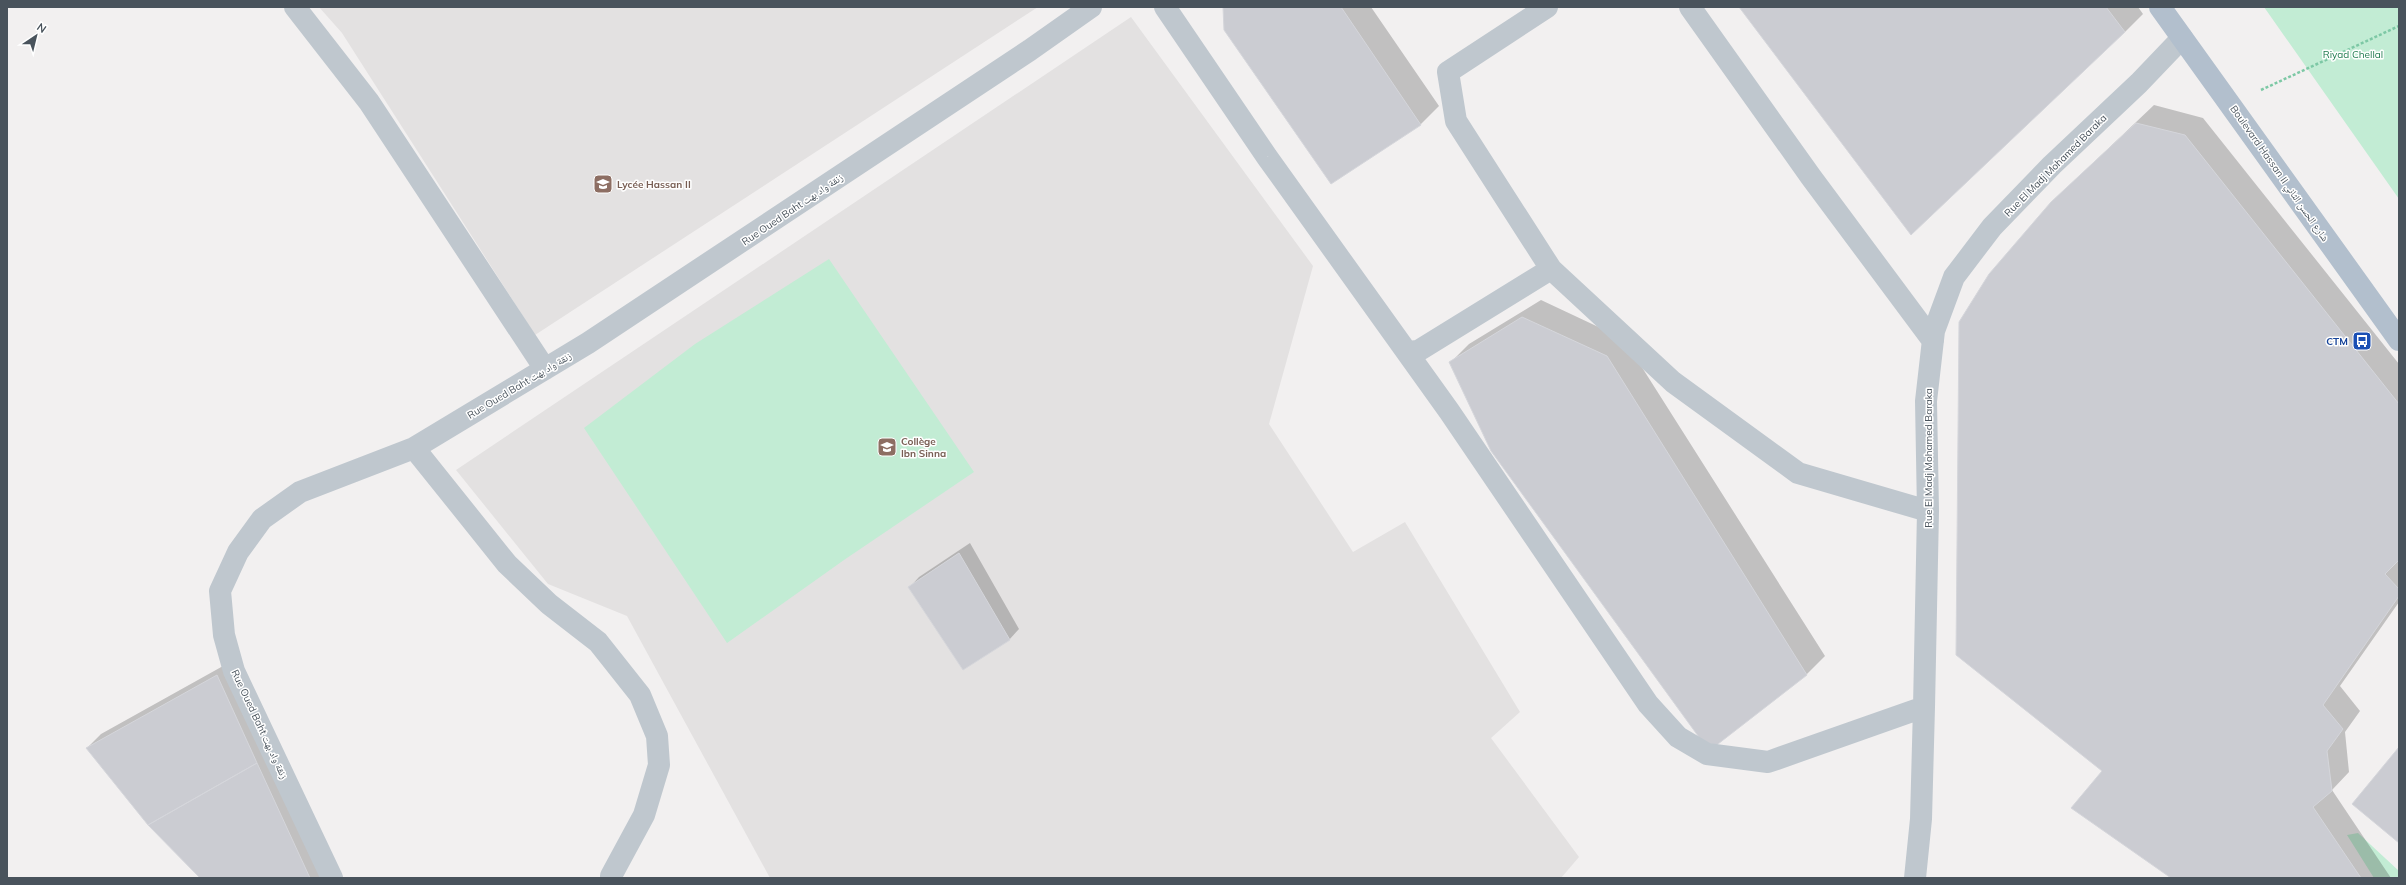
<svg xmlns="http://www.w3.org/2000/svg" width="2406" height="885" font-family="Mulish,'Noto Naskh Arabic',sans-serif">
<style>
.education{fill:#e3e1e1}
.green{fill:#c2ecd4}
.shadow{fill:#0003}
.building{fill:#cbccd2;stroke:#d5d6db}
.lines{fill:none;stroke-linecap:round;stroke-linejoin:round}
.path{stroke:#7dc8a5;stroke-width:2.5;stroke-dasharray:3 2;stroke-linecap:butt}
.minor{stroke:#bfc7ce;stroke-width:22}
.major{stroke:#b2bfcd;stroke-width:22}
.labels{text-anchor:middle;stroke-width:3;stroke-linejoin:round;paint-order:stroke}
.park-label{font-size:10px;fill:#1e7a4e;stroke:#fff}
.street-label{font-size:10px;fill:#49535c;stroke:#fff}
.education-label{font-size:10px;font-weight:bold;fill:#785e54;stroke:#fff;text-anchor:start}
.transit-label{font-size:10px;font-weight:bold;fill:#164399;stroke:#fff;text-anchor:end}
</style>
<rect width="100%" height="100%" fill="#f2f0f0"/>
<path class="education" d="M319,7H1038L535,335L342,33Z
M1131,17L1313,266L1269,424L1353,552L1405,522L1520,712L1491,738L1579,857L1561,878H770L627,616L548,584L456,470Z"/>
<path class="green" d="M2264,7H2399V199Z
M829,259L974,472L844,560L727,643L584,428L695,344Z
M2358,833L2399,871V878H2374L2347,835Z"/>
<path class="shadow" d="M1224,7H1371L1439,106L1421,124L1332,182Z
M1740,7H2138L2143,14L2125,32Z
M2154,105L2203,118L2399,364V602L2340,686L2360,711L2345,732L2349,772L2332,790L2391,878H2173L2103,771L2052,202Z
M1541,300L1624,339L1825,656L1807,674L1709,750L1451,362L1469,344Z
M970,543L1019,629L1009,640L909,588L919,577Z
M232,661L331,878H201L87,748L101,734Z"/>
<path class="building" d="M1223,7H1341L1421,125L1331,184L1224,30Z
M1739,7H2106L2125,32L1911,235Z
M2136,123L2185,135L2399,404V560L2385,574L2399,589V596L2323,705L2343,729L2327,751L2332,791L2313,807L2361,878H2171L2071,808L2102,771L1956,655L1959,322L1989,274L2051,202Z
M1522,317L1607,356L1807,675L1709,751L1491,451L1449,362Z
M959,553L1010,640L963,670L908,587Z
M217,675L257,763L148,825L86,748Z
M2399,747V843L2352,804Z
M257,763L310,878H200L148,825Z"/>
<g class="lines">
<path class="path" d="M2261,90L2399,26"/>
<path class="minor" d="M295,7L369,102L545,369
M1165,7L1267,157L1449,411L1648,704L1678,737L1707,754L1768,762L1924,707
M1547,7L1448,72L1456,121L1551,269L1673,382L1798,473L1928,511
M1690,7L1811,177L1933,341
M1407,352L1418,351L1551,269
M414,448L507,564L549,604L598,642L640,695L657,736L659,765L644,815L611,876
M332,878L234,671L224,635L220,591L238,552L262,519L300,492L414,448L588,343L1030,50L1091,7
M1915,878L1921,819L1924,707L1928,511L1926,401L1934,331L1954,277L1992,227L2052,165L2139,83L2182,38"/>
<path class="major" d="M2160,7L2399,340"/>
</g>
<defs>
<g id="school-square" transform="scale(1)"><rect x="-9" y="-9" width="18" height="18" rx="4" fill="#8d6e63" stroke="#fff"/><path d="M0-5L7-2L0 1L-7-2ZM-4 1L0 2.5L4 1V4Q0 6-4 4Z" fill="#fff"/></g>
<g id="bus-square" transform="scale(1)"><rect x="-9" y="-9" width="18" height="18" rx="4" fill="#1a4fb4" stroke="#fff"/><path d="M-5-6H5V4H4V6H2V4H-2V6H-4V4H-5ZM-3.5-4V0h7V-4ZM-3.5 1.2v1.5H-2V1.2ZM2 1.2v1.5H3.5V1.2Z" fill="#fff"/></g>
<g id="university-square" transform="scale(1)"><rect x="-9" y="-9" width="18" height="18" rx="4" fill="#8d6e63" stroke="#fff"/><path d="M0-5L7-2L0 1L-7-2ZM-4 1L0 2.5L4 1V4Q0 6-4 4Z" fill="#fff"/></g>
</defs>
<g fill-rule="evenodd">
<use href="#school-square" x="603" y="184"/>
<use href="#bus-square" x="2362" y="341"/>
<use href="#university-square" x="887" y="447"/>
</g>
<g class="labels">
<g class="park-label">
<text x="2353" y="58">Riyad Chellal</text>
</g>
<g class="street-label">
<text transform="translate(2055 165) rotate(-45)" y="4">Rue El Madj Mohamed Baraka</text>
<text transform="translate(2280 173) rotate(55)" y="4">Boulevard Hassan II شارع الحسن الثاني</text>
<text transform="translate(792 209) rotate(-34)" y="4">Rue Oued Baht زنقة واد بهت</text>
<text transform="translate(519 385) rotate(-31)" y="4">Rue Oued Baht زنقة واد بهت</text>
<text transform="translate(1928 458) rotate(-90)" y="4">Rue El Madj Mohamed Baraka</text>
<text transform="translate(260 724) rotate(65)" y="4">Rue Oued Baht زنقة واد بهت</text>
</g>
<g class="education-label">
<text x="617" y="188">Lycée Hassan II</text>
<text x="901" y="445">Collège<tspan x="901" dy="12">Ibn Sinna</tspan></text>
</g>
<g class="transit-label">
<text x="2348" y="345">CTM</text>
</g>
</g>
<rect width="2406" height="885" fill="none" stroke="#49535c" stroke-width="16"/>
<g transform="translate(36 36) rotate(35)" stroke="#ffffff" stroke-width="3" paint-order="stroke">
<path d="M0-3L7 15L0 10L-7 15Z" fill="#49535c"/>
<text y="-6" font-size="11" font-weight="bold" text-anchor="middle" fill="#49535c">N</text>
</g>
</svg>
